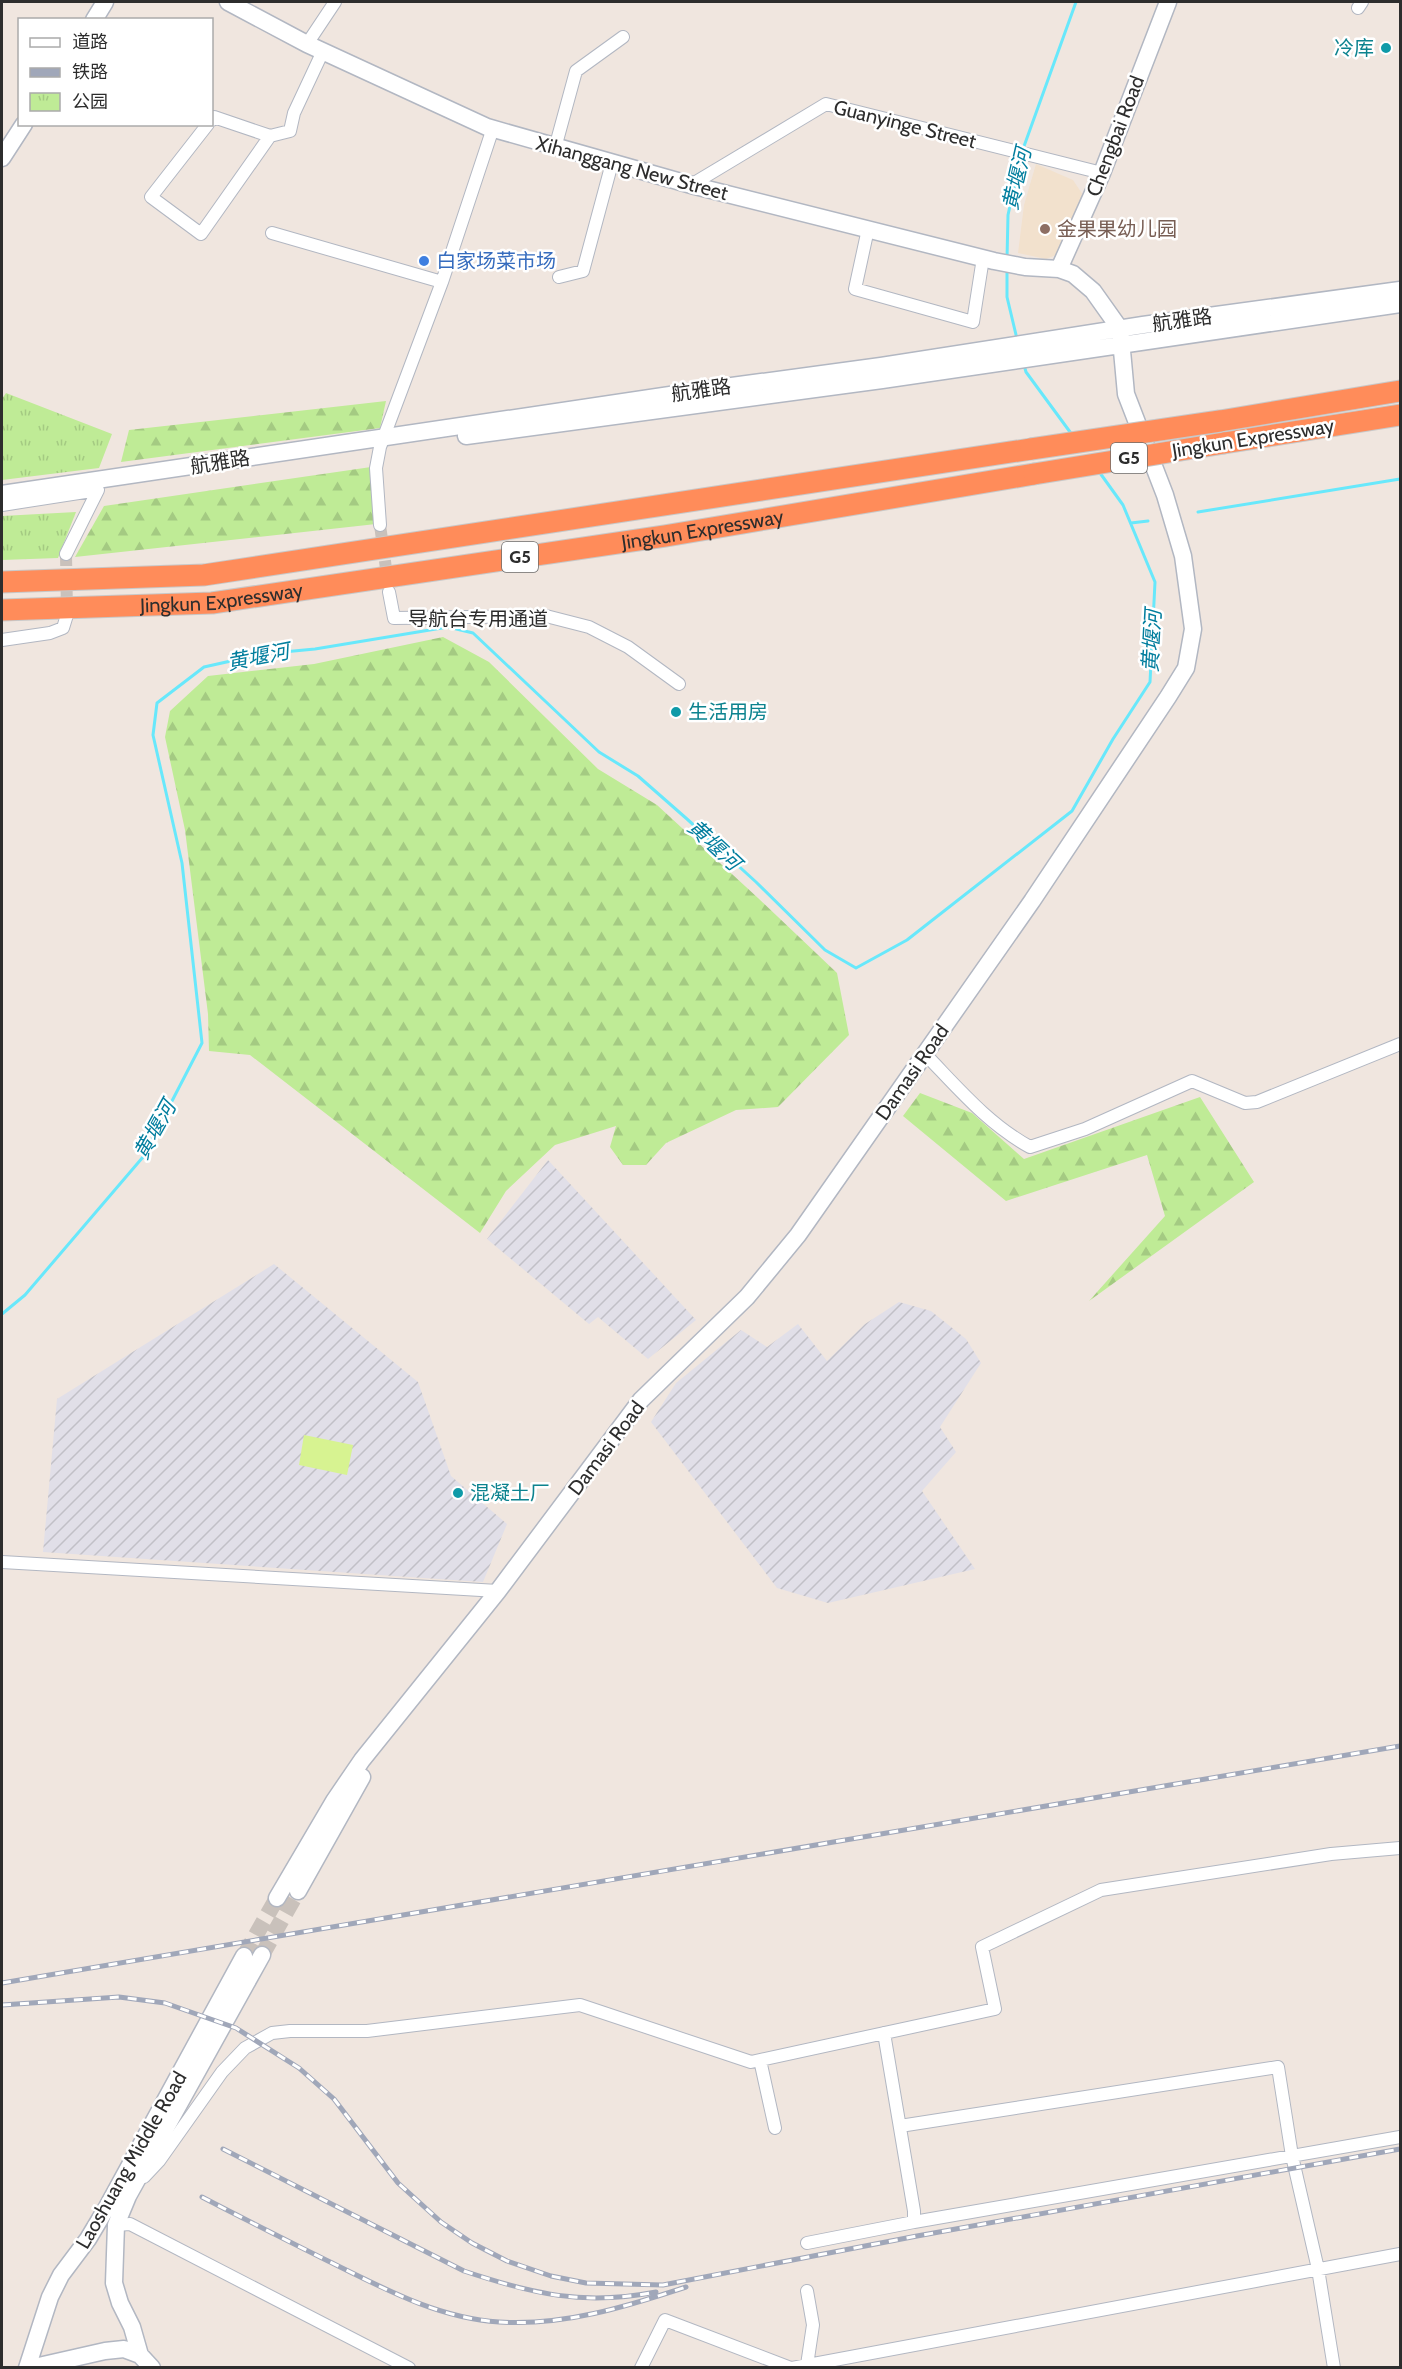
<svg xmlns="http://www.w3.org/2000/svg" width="1402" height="2369" font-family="Cabin,'Noto Sans SC',sans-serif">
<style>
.industrial{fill:url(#industrial-furrows)}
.education{fill:#f2e1cd}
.forest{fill:url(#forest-firs)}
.park{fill:url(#park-tufts)}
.pitch{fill:#d7f391}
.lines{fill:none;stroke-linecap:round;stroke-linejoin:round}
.stream{stroke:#68e8fb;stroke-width:3}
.street-tunnel{stroke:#c9c1bb;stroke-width:12;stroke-dasharray:12 6;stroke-linecap:butt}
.secondary-tunnel{stroke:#c9c1bb;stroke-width:16;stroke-dasharray:16 8;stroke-linecap:butt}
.street-casing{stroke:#b2b7c2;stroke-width:14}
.secondary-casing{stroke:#b2b7c2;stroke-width:19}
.highway-casing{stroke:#c8c8c8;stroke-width:23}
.street{stroke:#fff;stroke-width:12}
.secondary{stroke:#fff;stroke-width:16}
.highway{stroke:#ff8c5a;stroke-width:21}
.rail-casing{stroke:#a0a7b9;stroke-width:5}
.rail{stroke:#fff;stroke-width:3;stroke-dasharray:9;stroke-linecap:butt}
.highway-bridge-casing{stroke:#c8c8c8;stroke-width:23;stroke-linecap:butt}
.highway-bridge{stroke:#ff8c5a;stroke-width:21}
.culture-dot{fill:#0f9aa8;stroke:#fff;stroke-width:2}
.education-dot{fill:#8d6e63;stroke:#fff;stroke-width:2}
.shop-dot{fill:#3f7fe0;stroke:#fff;stroke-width:2}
.labels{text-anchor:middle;stroke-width:5;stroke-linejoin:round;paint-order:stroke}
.shield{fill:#fff;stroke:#6c6c6c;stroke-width:1.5}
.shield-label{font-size:18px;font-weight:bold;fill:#2d2d2d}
.culture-label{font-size:20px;fill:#0d838f;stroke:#fff;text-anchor:start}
.street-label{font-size:20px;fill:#2d2d2d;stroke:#fff}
.education-label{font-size:20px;fill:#785e54;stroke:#fff;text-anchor:start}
.shop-label{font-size:20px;fill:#366cbe;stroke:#fff;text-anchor:start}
.water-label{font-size:21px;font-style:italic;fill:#027e9e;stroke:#fff}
</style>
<defs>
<pattern id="industrial-furrows" width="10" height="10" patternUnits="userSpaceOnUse" patternTransform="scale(1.5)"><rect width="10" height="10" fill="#e1dfe8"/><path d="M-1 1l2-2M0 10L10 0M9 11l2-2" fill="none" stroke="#c1c0c7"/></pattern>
<pattern id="forest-firs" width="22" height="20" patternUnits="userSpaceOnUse" patternTransform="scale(1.5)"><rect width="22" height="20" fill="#bfeb96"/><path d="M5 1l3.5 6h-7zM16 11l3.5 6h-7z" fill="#a4ca82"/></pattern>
<pattern id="park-tufts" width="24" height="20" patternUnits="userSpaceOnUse" patternTransform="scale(1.5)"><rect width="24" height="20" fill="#bfeb96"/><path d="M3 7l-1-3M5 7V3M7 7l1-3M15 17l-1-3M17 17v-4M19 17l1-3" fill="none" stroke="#a4ca82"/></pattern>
</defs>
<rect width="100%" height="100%" fill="#f0e6df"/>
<path class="industrial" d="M548,1160L696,1320L648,1359L598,1317L589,1324L487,1239Z
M274,1264L418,1382L451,1476L507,1524L483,1582L43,1552L57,1399Z
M899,1302L931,1311L966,1339L981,1363L940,1427L956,1452L922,1491L975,1569L828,1603L777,1588L651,1422L676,1383L741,1330L767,1347L798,1324L827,1361L865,1324Z"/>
<path class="education" d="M1036,164L1073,180L1083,195L1059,254L1046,259L1018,253L1024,205Z"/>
<path class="forest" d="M386,401L380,428L121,462L129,430Z
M371,467L376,524L75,557L104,506Z
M443,637L489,662L598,769L657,805L758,898L837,973L849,1035L778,1107L736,1110L666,1143L646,1165H623L610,1147L616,1126L555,1145L506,1191L480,1233L250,1055L209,1051L208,1014L185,830L165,737L170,711L208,676L314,664Z
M920,1093L972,1113L1024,1159L1200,1097L1254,1182L1089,1301L1165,1216L1147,1155L1006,1201L903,1116Z"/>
<path class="park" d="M6,393L112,434L99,468L2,480V399Z
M76,512L58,558L2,560V516Z"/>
<path class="pitch" d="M304,1435L353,1445L347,1475L299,1465Z"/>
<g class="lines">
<path class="stream" d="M1023,149L1076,2
M1007,259L1008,215L1021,156
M1007,268V297L1017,339
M1024,365L1026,372L1073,436
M1198,512L1400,479
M1131,523L1148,521
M2,1314L25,1295L143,1157L202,1043L182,863L153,735L157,703L204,667L262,654L315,649L448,627L473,633L599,752L638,776L687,819L756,882L825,950L856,968L907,940L1072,811L1113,739L1150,682L1155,582L1123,505L1100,473"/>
<path class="street-tunnel" d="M380,525L388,583
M66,554L67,613"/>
<path class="secondary-tunnel" d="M262,1955L298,1891
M244,1956L277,1898"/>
<g class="street-casing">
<path id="street" d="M1358,8L1362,2
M307,44L335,2
M212,120L214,117L270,136L290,131L294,113L323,51
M208,124L151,197L201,234L270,136
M555,148L576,71L623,37
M691,185L826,104L1102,173
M868,229L855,289L973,322L983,258
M272,233L442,282
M559,277L583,271L612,163
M2,505L98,490L66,554
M380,525L376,468L380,447L442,282L493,128
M389,592L394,618L546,616L589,627L628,647L679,684
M2,640L50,633L63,628L67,615
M925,1054C958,1088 988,1124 1030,1147L1085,1129L1192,1081L1245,1103L1257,1102L1400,1044
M2,1562L498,1591
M760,2060L775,2128
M900,2126L1278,2067L1292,2156L1318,2269L1334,2368
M144,2177L159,2161L222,2072L245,2048L272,2033L290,2031H367L580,2005L751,2062L995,2009L982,1947L1101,1890L1331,1854L1400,1848
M914,2222L1400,2137
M116,2225L130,2224L409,2368
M807,2243L914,2222V2211L884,2033
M807,2291L813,2325L807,2365
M641,2368L665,2320L791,2368
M792,2368L1400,2254"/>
</g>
<g class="secondary-casing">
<path id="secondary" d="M228,2L307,44L487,127L695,186L994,261L1025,267L1059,269L1073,274L1093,291L1120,329L1126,394L1165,495L1183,556L1193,629L1186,668L1168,697L1032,901L798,1235L747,1297L641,1400L498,1591L362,1760L334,1801L277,1898
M94,20L105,2
M2,158L24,124
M1059,269L1102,173L1168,2
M466,436L882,380L1400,304
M2,494L717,388L881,366L1143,325L1400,290
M298,1891L362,1777
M27,2368L50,2297L61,2275L88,2239L106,2209L244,1956
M30,2368L105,2351L124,2349L140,2355
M152,2368L140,2355L132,2327L120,2303L114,2283L116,2225L128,2196L262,1955"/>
</g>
<g class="highway-casing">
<g id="highway">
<path d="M1220,421L1400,391"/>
<path d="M1224,443L1400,415"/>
<path d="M2,582L204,575L1031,449"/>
<path id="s1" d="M2,610L212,603L665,536L1034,474"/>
</g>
</g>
<use href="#street" class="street"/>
<use href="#secondary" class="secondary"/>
<use href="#highway" class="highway"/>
<g class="rail-casing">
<path id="rail" d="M2,1983L1400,1746
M2,2005L119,1997L165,2003L236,2028L299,2068L334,2099L398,2183L441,2222L472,2243L507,2261L551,2276L586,2283L663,2285L917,2236L1400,2149
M223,2149L464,2271C533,2294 583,2306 656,2292
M202,2197C244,2219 286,2240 328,2261C383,2288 437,2318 499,2322C564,2326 625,2307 686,2287"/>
</g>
<use href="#rail" class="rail"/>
<g class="highway-bridge-casing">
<path id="highway-bridge" d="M1031,449L1220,421
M1034,474L1224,443"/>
</g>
<use href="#highway-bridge" class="highway-bridge"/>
</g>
<g class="culture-dot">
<circle cx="1386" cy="48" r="6"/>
<circle cx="676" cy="712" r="6"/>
<circle cx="458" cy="1493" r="6"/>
</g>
<circle class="education-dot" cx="1045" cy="229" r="6"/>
<circle class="shop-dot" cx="424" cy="261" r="6"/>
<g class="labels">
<g class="shield">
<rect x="1111" y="443" width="36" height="30" rx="4.5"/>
<rect x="502" y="542" width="36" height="30" rx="4.5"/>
</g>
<g class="shield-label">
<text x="1129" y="464">G5</text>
<text x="520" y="563">G5</text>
</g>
<g class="culture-label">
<text x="1374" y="55" text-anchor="end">冷库</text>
<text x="688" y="719">生活用房</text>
<text x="470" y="1500">混凝土厂</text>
</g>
<g class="street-label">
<text transform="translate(905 124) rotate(14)" y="7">Guanyinge Street</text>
<text transform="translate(1115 136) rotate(-69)" y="7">Chengbai Road</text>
<text transform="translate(632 168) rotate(15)" y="7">Xihanggang New Street</text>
<text transform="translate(1182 320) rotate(-8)" y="7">航雅路</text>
<text transform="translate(701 390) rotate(-8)" y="7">航雅路</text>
<text transform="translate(1253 438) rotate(-9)" y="7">Jingkun Expressway</text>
<text transform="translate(220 462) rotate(-9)" y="7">航雅路</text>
<text dy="7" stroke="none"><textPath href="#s1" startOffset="706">Jingkun Expressway</textPath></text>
<text dy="7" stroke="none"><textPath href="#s1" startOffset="220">Jingkun Expressway</textPath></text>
<text x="478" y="626">导航台专用通道</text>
<text transform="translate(912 1072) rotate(-55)" y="7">Damasi Road</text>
<text transform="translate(606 1448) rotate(-53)" y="7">Damasi Road</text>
<text transform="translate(131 2160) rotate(-60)" y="7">Laoshuang Middle Road</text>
</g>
<g class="education-label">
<text x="1057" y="236">金果果幼儿园</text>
</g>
<g class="shop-label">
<text x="436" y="268">白家场菜市场</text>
</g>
<g class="water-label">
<text transform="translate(1017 179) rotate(-77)" y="7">黄堰河</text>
<text transform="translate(1152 641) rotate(-87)" y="7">黄堰河</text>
<text transform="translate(258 657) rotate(-11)" y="7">黄堰河</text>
<text transform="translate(714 845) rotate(43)" y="7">黄堰河</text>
<text transform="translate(155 1130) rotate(-61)" y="7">黄堰河</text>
</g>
</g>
<rect width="1402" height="2369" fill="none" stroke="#2d2d2d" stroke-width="6"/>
<rect x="18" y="18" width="195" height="108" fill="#ffffff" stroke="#ababab" stroke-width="1.5"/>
<rect x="30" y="38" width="30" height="9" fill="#ffffff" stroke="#ababab" stroke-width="1.5"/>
<text x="72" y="48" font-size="18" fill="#2d2d2d">道路</text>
<rect x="30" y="68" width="30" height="9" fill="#a0a7b9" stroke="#ababab" stroke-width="1.5"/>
<text x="72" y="78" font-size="18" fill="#2d2d2d">铁路</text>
<rect x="30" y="93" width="30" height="18" fill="url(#park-tufts)" stroke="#ababab" stroke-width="1.5"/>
<text x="72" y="108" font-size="18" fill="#2d2d2d">公园</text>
</svg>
